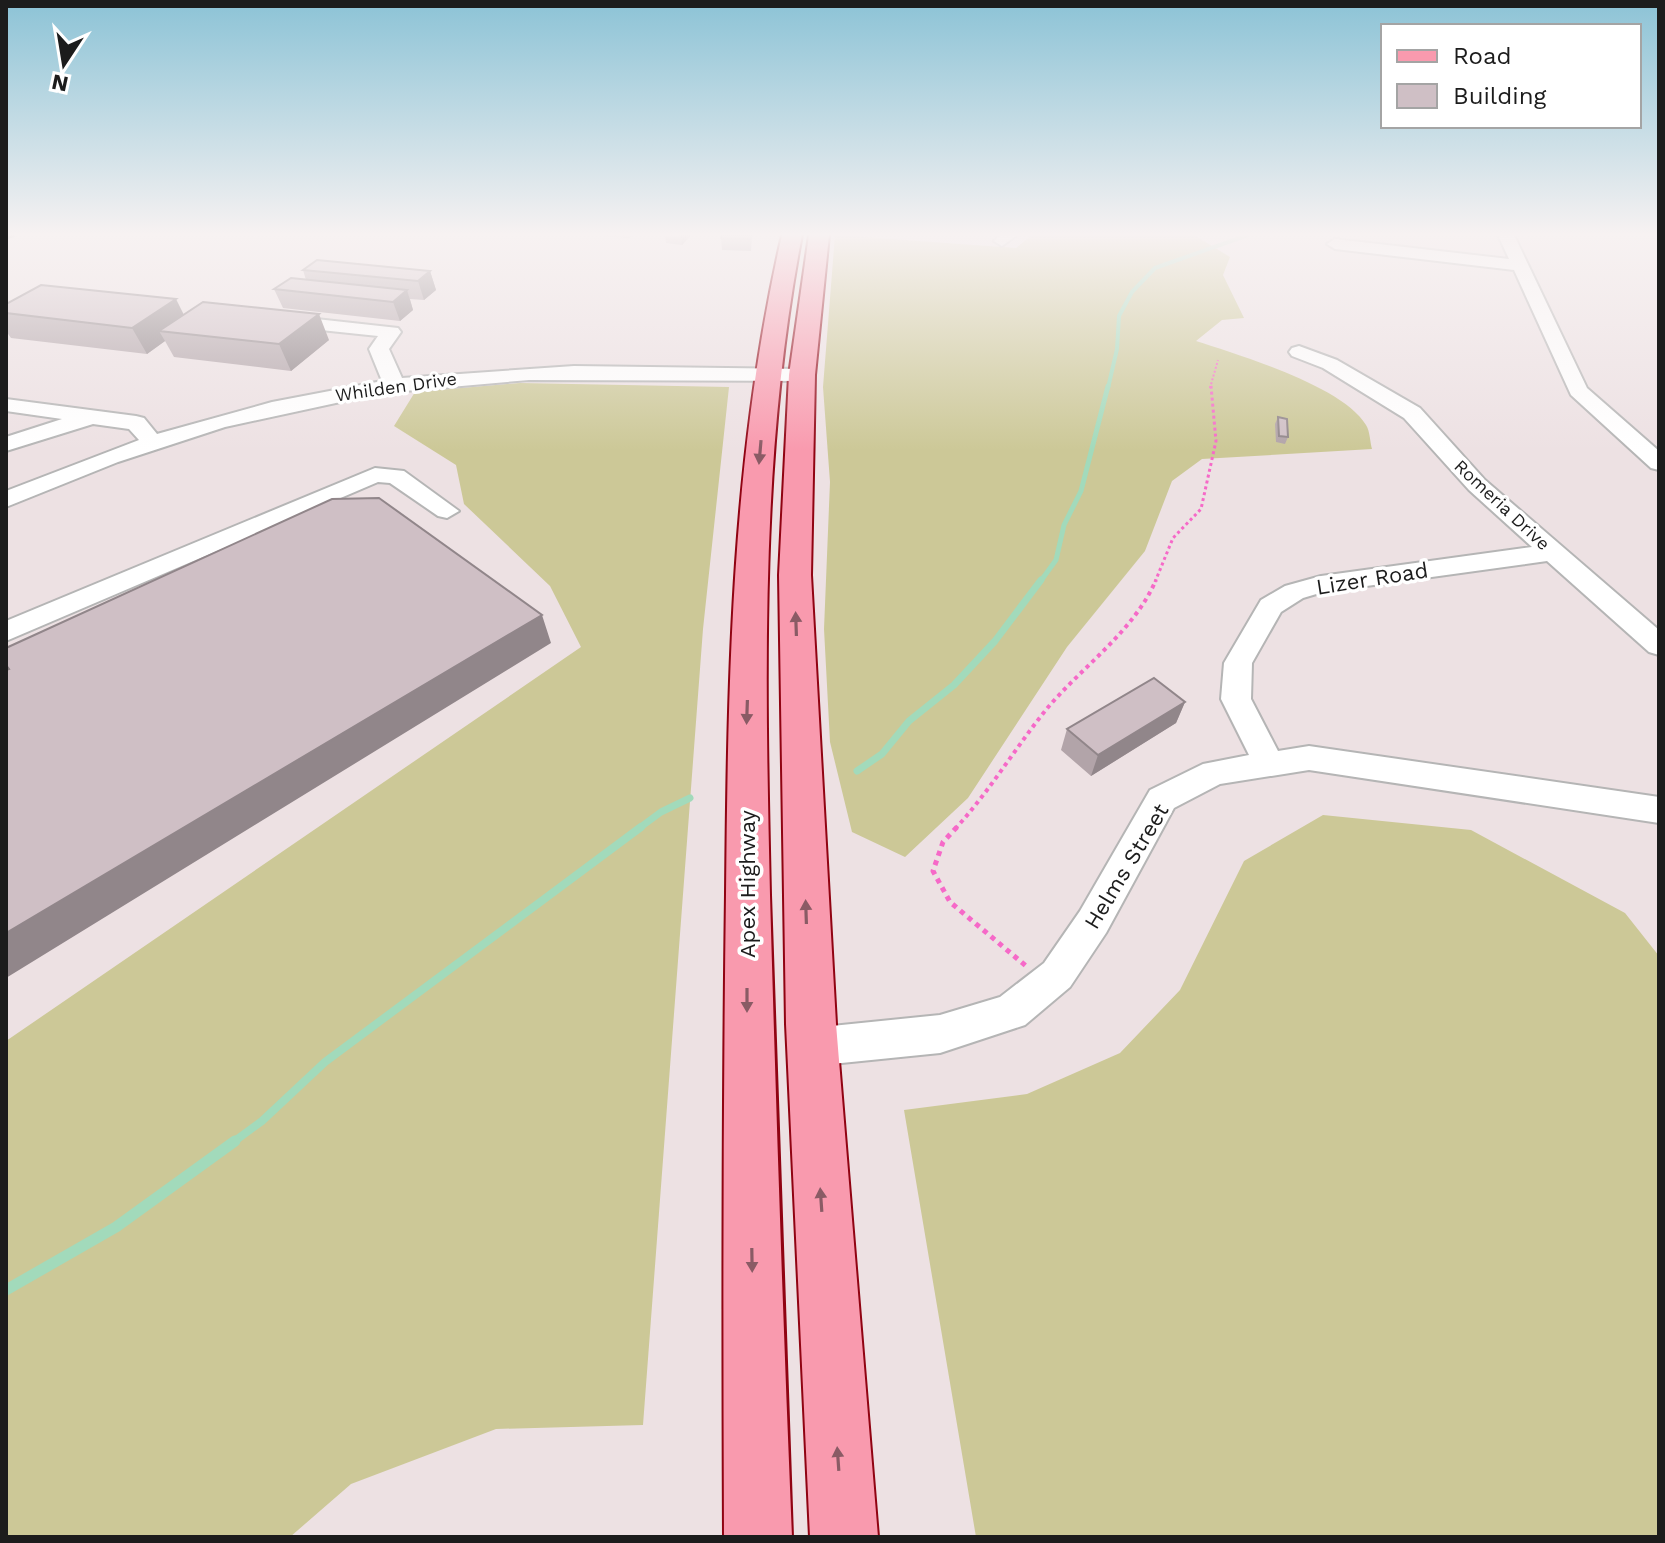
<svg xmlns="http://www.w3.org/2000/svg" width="1665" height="1543" font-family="'Work Sans',sans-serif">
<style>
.forest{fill:#ccc897}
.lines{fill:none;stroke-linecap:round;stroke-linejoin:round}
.stream-far4{stroke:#a2dabb;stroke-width:4}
.stream-far3{stroke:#a2dabb;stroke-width:5}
.stream-far2{stroke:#a2dabb;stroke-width:7}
.stream-far1{stroke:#a2dabb;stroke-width:8}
.stream{stroke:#a2dabb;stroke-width:11}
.minor-casing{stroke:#b5b5b5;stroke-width:4}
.major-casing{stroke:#900312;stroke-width:4}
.path-far3{stroke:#f669c8;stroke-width:2;stroke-dasharray:2 2;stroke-linecap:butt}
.path-far2{stroke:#f669c8;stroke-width:3;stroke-dasharray:3 3;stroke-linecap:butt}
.path-far1{stroke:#f669c8;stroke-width:4;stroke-dasharray:4 4;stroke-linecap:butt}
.path{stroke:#f669c8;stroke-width:5;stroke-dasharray:5 5;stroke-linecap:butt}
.minor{fill:#fff;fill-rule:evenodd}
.major{fill:#f99aae;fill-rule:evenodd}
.rail{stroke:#6a6a6a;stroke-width:3;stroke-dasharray:9 9;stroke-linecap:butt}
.wall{fill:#b2a4a9}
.shaded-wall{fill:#91868a}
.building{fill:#cfbfc5;stroke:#91868a;stroke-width:2}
.oneway{fill:#8a5b65}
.labels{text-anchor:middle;stroke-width:7;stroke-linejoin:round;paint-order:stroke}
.far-street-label{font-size:18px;fill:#1c1c1c;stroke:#fff}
.street-label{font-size:22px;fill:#1c1c1c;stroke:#fff}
</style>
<rect width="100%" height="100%" fill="#ede1e3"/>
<path class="forest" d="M835,235L1016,248L1032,235H1194L1230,257L1223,275L1244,318L1222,320L1196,341C1239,355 1343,386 1366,425C1370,431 1370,442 1372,449L1202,459L1172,481L1145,551L1067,647L968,798L905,857L852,832L830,742L824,629L830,482L823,387Z
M520,383L729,387L703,629L643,1425L496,1429L351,1484L290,1537H6V1041L581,647L550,586L464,504L456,465L394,426L415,392Z
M1323,815L1471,830L1625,913L1659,956V1537H976L904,1110L1027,1094L1120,1053L1180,990L1244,861Z"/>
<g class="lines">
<path class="stream-far4" d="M1108,388L1117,349L1119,316L1132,292L1155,268L1248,235"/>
<path class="stream-far3" d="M1040,582L1056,560L1064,525L1081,491L1108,386"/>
<path class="stream-far2" d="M857,771L882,754L909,721L954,685L995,641L1041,580
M638,829L661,812L690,798"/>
<path class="stream-far1" d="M232,1143L262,1121L325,1062L641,827"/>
<path class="stream" d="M6,1290L116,1227L235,1141"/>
<g class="minor-casing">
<path id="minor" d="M1000,235H1017L1002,246L994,241Z
M1498,235H1514L1587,388L1659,451V470L1651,468L1571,395L1514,270L1335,249L1327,244L1335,239L1509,259Z
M280,315L398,328L401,332L389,349L402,378L574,366L802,369L812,375L802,381L529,380L382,393L225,427L118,462L6,507V491L139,440L129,429L93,424L6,451V437L62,419L6,411V399L136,416L144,418L157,434L272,402L382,381L369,349L378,336L273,325L271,321Z
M1299,346L1337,360L1420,408L1485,480L1659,630V655L1649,652L1547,561L1323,592L1303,598L1281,612L1252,663L1251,699L1278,751L1309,746L1659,797V823L1309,770L1220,784L1174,808L1106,933L1070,987L1025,1025L940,1053L812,1066L798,1061L792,1047L798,1033L812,1028L940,1015L1000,997L1044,963L1080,911L1150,790L1203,764L1249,755L1221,699L1224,663L1261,600L1285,586L1321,576L1532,547L1469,490L1404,418L1323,368L1292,356L1289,352L1292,348Z
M375,468L404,471L459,511L447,518L438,516L390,483L378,482L6,641V621Z"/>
</g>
<g class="major-casing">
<path id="major" d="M782,235H802C760,454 765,673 770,895C776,1109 783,1323 792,1537H724C723,1323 723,1108 726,894C728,672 732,453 782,235Z
M809,235H829L815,375L811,575L836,1024L878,1537H810L786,1024L779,575L789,375Z"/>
</g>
<path class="path-far3" d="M1210,388L1218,360"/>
<path class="path-far2" d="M1155,582L1173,538L1201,509L1216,441L1211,386"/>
<path class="path-far1" d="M955,829C989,792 1014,750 1045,711C1080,668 1133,633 1156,580"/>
<path class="path" d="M957,827L943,842L933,871L950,902L1026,966"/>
<use href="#minor" class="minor"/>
<use href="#major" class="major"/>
<path class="rail" d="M6,238L17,235"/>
</g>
<path class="wall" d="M604,235H632L629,238L604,236Z
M665,235H691L682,245L666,243Z
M752,235L751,251L722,250L721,238Z
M303,270L430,271L436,290L424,300L410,299L413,310L400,321L283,308L274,289L306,280Z
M6,304L184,314L329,340L291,371L174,357L165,341L147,354L11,338L6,331Z
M1278,417L1288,437L1285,444L1276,442L1275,424Z
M1185,702L1176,723L1091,776L1061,750L1067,729Z"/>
<path class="shaded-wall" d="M681,235H691L682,245Z
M430,271L436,290L424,300L418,281Z
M407,290L413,310L400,321L393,302Z
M176,299L189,325L159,331L165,341L147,354L132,328Z
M319,314L329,340L291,371L279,344Z
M542,615L551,643L6,978V933Z
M1185,702L1176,723L1091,776L1098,755Z"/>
<path class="building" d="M722,235H751L750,239L721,238Z
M317,260L430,271L418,281L303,270Z
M291,278L407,290L393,302L274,289Z
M41,285L176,299L132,328L6,313V304Z
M203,302L319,314L279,344L159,331Z
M1278,417L1287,419L1288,437L1279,436Z
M379,498L542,615L6,933V670L9,669L6,665V648L332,499Z
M1154,678L1185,702L1098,755L1067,729Z"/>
<defs><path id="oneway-solid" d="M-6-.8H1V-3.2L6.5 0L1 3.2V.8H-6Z" transform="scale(2)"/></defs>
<g class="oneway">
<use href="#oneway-solid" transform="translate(760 452) rotate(95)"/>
<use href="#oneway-solid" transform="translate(796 624) rotate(-92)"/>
<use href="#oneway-solid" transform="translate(747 712) rotate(92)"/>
<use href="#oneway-solid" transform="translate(806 912) rotate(-92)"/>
<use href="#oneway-solid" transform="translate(747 1000) rotate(90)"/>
<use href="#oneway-solid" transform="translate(821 1200) rotate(-94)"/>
<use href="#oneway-solid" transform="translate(752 1260) rotate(89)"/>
<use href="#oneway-solid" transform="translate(838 1459) rotate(-94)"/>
</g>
<linearGradient id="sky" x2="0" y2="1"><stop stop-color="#8cc3d6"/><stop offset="0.52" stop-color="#f7f2f2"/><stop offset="1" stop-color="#f7f2f2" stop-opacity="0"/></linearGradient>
<rect width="1665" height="451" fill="url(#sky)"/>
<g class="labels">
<g class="far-street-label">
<text transform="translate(396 387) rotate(-8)" y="6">Whilden Drive</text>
<text transform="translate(1502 505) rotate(43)" y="6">Romeria Drive</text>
</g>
<g class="street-label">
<text transform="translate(1372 578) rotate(-9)" y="8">Lizer Road</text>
<text transform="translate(1126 866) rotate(-59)" y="8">Helms Street</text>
<text transform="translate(747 884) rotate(-90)" y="8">Apex Highway</text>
</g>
</g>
<rect width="1665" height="1543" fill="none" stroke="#1c1c1c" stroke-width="16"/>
<rect x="1381" y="24" width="260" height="104" fill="#ffffff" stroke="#a4a4a4" stroke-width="2"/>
<rect x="1397" y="50" width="40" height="12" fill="#f99aae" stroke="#a4a4a4" stroke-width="2"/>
<text x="1453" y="64" font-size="24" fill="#1c1c1c">Road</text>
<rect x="1397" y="84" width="40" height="24" fill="#cfbfc5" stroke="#a4a4a4" stroke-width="2"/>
<text x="1453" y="104" font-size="24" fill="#1c1c1c">Building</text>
<g transform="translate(64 64) rotate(192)" stroke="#ffffff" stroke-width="6" paint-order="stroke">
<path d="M0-6L14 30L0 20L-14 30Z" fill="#1c1c1c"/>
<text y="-12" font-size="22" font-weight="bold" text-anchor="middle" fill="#1c1c1c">N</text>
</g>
</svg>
